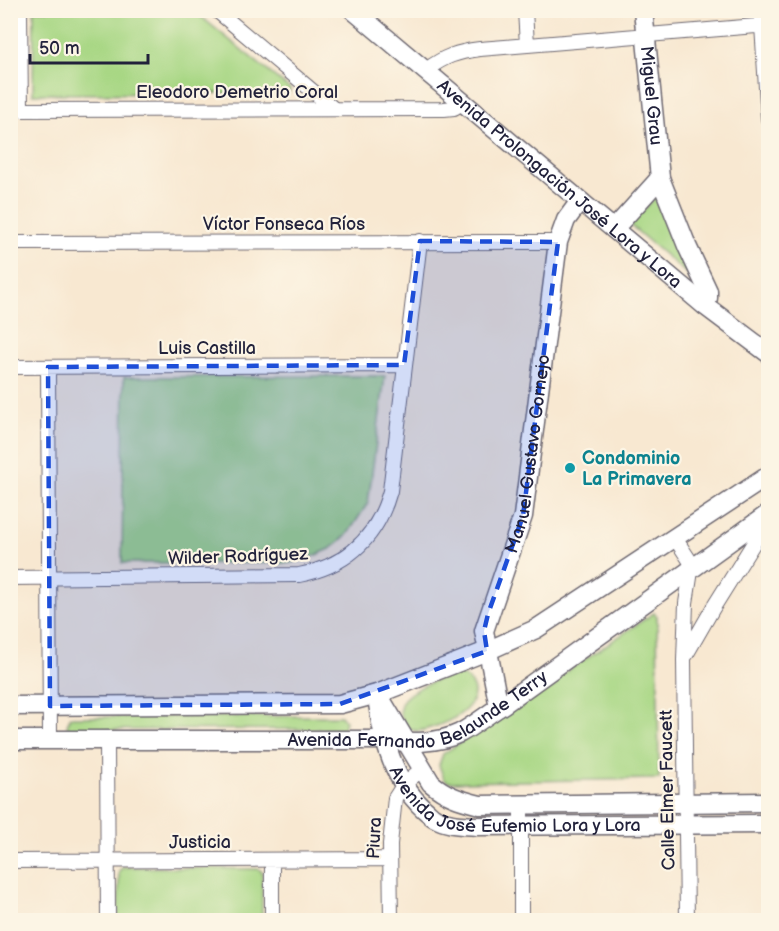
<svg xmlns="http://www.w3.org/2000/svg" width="779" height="931" font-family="'Balsamiq Sans',sans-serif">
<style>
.green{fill:#a8d784;stroke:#657c60;stroke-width:1.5}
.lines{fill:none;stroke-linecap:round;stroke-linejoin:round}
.street-casing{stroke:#6d6770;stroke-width:16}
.secondary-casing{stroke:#6d6770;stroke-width:21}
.street{stroke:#fff;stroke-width:14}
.secondary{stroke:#fff;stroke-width:18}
.marked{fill:#1d4ed8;fill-opacity:0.2;stroke:#1d4ed8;stroke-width:4.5;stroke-dasharray:12 8;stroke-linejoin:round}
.culture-dot{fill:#0f9aa8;stroke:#fcf5e5;stroke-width:2}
.labels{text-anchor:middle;stroke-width:4.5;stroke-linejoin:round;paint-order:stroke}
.street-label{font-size:18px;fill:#22223b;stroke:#fcf5e5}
.culture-label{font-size:18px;font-weight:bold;fill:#0d838f;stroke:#fcf5e5;text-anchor:start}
</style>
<rect width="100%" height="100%" fill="#fcf5e5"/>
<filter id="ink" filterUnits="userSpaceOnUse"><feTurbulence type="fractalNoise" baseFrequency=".0167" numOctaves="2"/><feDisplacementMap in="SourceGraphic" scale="12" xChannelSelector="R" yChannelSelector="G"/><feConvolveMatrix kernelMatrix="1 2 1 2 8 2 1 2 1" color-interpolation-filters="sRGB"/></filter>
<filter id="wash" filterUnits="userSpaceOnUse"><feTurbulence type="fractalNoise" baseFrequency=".008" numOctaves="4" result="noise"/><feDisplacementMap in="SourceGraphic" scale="24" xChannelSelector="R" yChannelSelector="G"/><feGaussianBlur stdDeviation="1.35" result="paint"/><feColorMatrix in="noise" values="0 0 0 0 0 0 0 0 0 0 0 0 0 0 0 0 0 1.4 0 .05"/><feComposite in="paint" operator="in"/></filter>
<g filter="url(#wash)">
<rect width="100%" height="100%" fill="#f8e8d1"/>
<path class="green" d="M34,10L194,11L290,89L289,93L33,94Z
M658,194L690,269L686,273L630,225Z
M385,376L368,503L347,535L330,549L309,558L289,563H122L124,377Z
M654,613L657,616L659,779L448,782L444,779L439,765L443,754Z
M455,674C464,675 470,679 473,687C480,709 447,723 430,728C425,730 418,732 412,730C400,725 396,707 405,698C417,686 439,679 455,674Z
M341,716L345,721L343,729L69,730L67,726L70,717Z
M123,867L259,869L262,872V920H118L119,871Z"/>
</g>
<g filter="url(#ink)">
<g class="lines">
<g class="street-casing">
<path id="street" d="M20,10L21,110
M216,10L334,109
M525,10L527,45
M761,10L768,119
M426,70C445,56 457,52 480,49L768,25
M10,110L444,109L454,108L463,103
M10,243L558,242
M10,367L404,365
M48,367L50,740
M675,538L690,561L691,571L686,603L684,660L687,920
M10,578L299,575C346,566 377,538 390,491L420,241
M686,655L713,608L768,520
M107,740L108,920
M521,804V920
M10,861L390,859
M272,920V860
M391,920L390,844L395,798L404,784L422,769"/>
</g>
<g class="secondary-casing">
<g id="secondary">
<path id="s1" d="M353,10L704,305L768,353"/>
<path id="s2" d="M643,10L660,178L687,246L708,291V298L704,305"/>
<path d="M614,229L660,178"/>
<path id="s3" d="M377,694C381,736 392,780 424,809C428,812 431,816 435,818C447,825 463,825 477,826L768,824"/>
<path d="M380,698L431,783C446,796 460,800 480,805L768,802"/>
<path d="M10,706L340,704L377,694L487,651L536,629L768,476"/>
<path id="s4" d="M499,707L484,631L523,516L558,242L566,220L580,201"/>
<path id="s5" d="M10,740H385C410,743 437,744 460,733C475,725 489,713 504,704L768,514"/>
</g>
</g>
<use href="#street" class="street"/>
<use href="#secondary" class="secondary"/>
</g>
</g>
<path class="marked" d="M420,241L558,242L523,516L488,614L484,631L487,651L340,704L50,706L48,367L404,365Z"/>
<circle class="culture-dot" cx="570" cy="468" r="6"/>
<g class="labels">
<g class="street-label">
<text x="237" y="98">Eleodoro Demetrio Coral</text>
<text dy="6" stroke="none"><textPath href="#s2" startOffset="86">Miguel Grau</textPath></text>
<text dy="6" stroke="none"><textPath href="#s1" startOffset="270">Avenida Prolongación José Lora y Lora</textPath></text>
<text x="284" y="230">Víctor Fonseca Ríos</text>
<text x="207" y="354">Luis Castilla</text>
<text dy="6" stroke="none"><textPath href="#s4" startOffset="261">Manuel Gustavo Cornejo</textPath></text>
<text transform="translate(238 556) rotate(-2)" y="6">Wilder Rodríguez</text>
<text dy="6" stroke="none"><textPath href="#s5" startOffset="416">Avenida Fernando Belaunde Terry</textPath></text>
<text transform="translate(667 790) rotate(-91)" y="6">Calle Elmer Faucett</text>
<text dy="6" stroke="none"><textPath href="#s3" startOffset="212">Avenida José Eufemio Lora y Lora</textPath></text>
<text transform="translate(374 838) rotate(-87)" y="6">Piura</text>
<text x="200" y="848">Justicia</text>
</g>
<g class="culture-label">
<text x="582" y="464">Condominio<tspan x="582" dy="21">La Primavera</tspan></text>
</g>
</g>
<rect width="779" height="931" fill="none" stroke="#fcf5e5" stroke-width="36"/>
<path d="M30 54v9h118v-9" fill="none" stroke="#22223b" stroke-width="3"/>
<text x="39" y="54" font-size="18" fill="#22223b" stroke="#fcf5e5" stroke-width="4.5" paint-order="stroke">50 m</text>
</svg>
